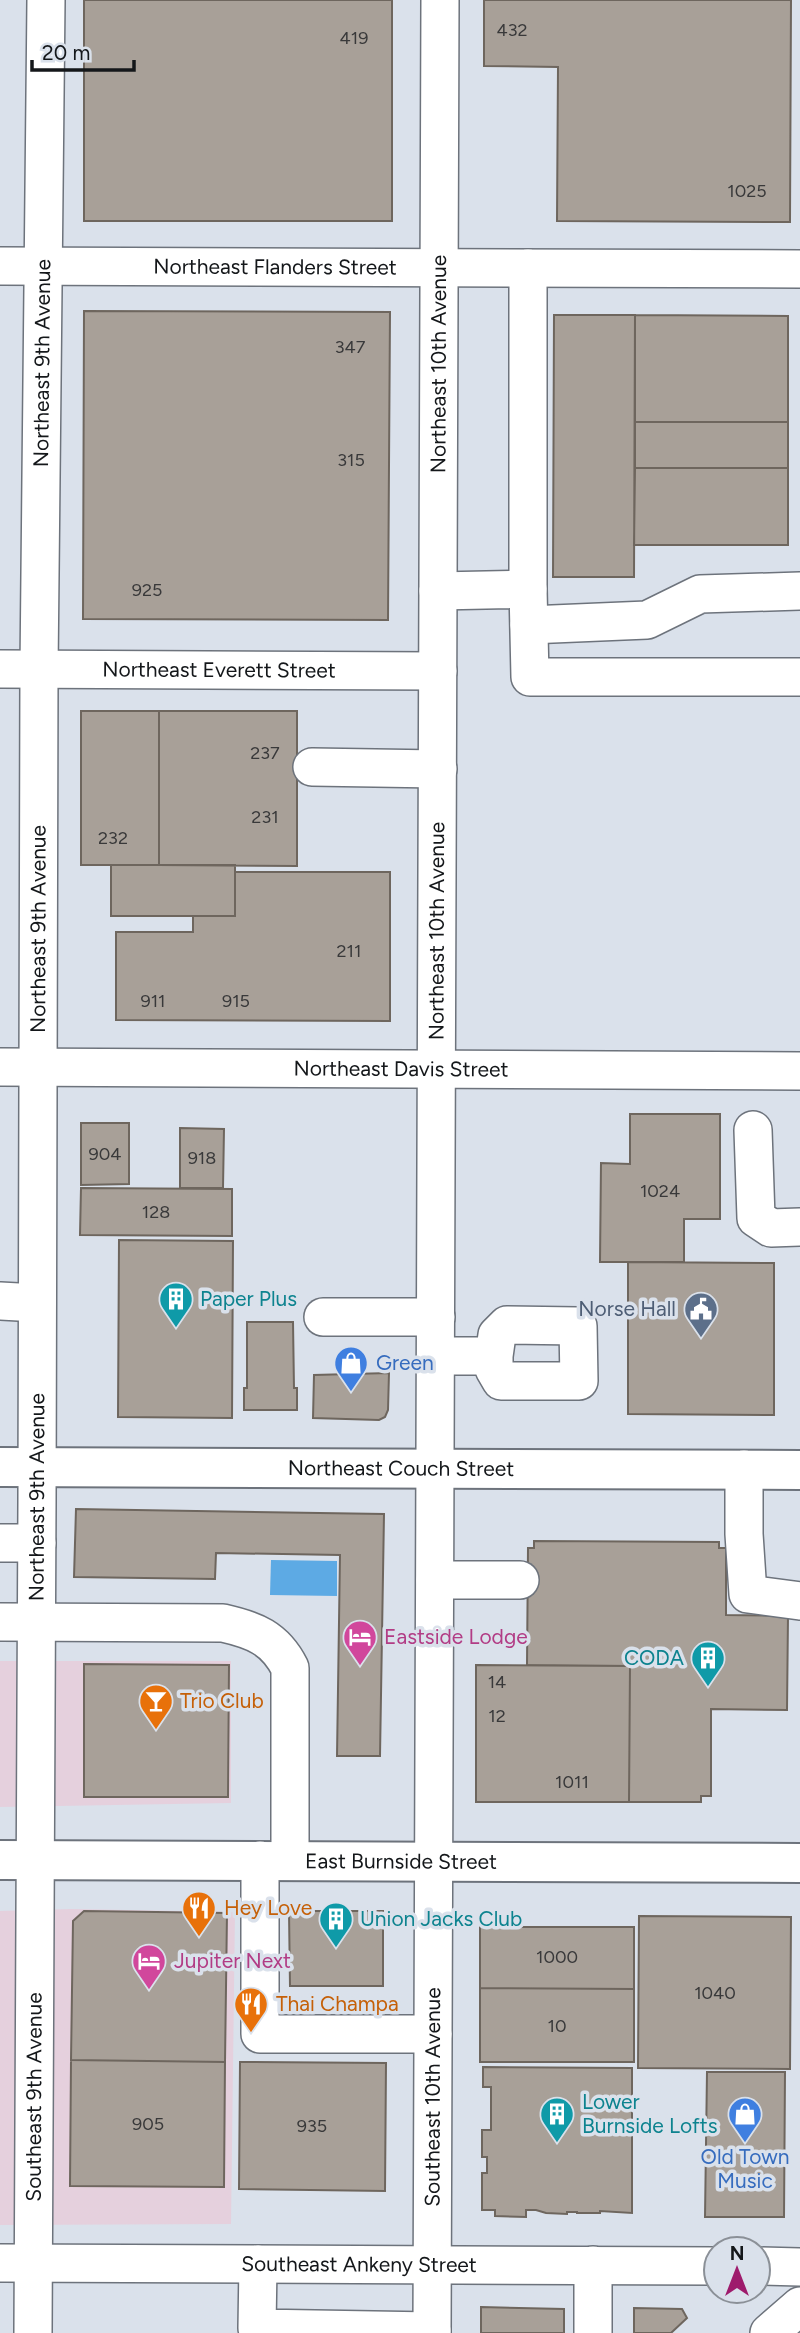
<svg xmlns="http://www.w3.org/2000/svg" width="800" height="2333" font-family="Figtree,sans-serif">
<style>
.commercial{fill:#e5d0dd}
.water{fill:#5daae4}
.building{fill:#a8a098;stroke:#6e665e;stroke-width:2}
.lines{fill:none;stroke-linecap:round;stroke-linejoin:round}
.minor-casing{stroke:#6d737c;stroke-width:40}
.major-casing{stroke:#6d737c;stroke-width:42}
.minor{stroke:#fff;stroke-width:37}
.major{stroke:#fff;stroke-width:38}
.labels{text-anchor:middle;stroke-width:7;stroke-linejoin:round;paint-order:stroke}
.number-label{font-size:18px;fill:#39393a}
.street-label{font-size:21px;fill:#14171a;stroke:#dae1eb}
.culture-label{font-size:21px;fill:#0d838f;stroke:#dae1eb;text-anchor:start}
.service-label{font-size:21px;fill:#4e5e75;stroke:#dae1eb;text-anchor:end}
.shop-label{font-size:21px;fill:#366cbe;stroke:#dae1eb;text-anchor:start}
.hotel-label{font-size:21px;fill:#b23c85;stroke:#dae1eb;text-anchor:start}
.food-label{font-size:21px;fill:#c56008;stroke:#dae1eb;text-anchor:start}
</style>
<rect width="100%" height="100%" fill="#dae1eb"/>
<path class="commercial" d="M0,1661H231V1803L0,1807Z
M72,1909L235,1912L231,2224L0,2225V1911Z"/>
<path class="water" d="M271,1560L337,1561V1596L270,1595Z"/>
<path class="building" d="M84,0H392V221H84Z
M484,0H791L790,222L557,221L558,67L484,66Z
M84,311L390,312L388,620L83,619Z
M554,315H635L634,577H553Z
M635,315L788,316V422H635Z
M635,422H788V468H635Z
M635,468H788V545H634Z
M81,711H159V865H81Z
M159,711H297V866L159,865Z
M111,865H235V916H111Z
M235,872H390V1021L116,1020V932H193V916H235Z
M630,1114H720V1219H684V1262H600L601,1163L630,1164Z
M81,1123H129V1184L81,1185Z
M180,1128L224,1129L223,1188H180Z
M81,1188L232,1189V1236L80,1235Z
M119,1240L233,1241L232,1418L118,1417Z
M628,1262L774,1263V1415L628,1414Z
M247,1322H293L294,1388H297V1410H244V1388H247Z
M389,1373L388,1410L385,1417L379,1420L313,1418L314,1375Z
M76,1509L384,1514L380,1756H337L340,1555L216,1553L215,1579L74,1577Z
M534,1541L719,1542V1548H726V1615L788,1616L787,1710L711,1709V1796H701V1802H629L630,1666L527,1665L528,1548H534Z
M84,1664L229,1665L228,1797H84Z
M476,1665L630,1666L629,1802H476Z
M84,1911L227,1913L225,2062L71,2060L73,1921Z
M289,1911H383V1986H290Z
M639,1916L791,1917L790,2069L638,2068Z
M480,1927H634V1989L480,1988Z
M480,1988L634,1989V2062H480Z
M71,2060L225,2062L224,2187L70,2186Z
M240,2062L386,2063L385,2191L239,2189Z
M483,2067L632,2068V2213L600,2211V2213H577V2212H567V2214L546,2213L536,2210H526V2217L495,2216V2210H482V2173H487V2157H482V2130H491V2087H483Z
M707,2072H785L784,2217H705Z
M481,2307L564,2309V2333H481Z
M634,2308L682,2309L687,2318L671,2333H634Z"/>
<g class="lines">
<g class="minor-casing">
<g id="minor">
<path id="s1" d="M0,266L800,269"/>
<path d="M528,268V589"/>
<path d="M438,591L528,589L530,677H800"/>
<path d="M529,625L647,620L700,594L800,591"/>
<path id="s2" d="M0,669L438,671"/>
<path d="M312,767L438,769"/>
<path id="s3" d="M0,1067L800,1071"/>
<path d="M753,1130L756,1218L771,1228L800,1227"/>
<path d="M0,1301L37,1303"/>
<path d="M323,1317H436"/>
<path d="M436,1356H494V1369L501,1381H579L578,1326L507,1325L497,1335L494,1356"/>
<path d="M744,1469V1534L748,1594L800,1601"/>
<path d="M0,1543H37"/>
<path d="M435,1580H520"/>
<path d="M0,1622L223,1623C254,1630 275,1638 290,1668V1860"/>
<path d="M260,1860V2034H433"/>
<path id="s4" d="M0,2263L716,2266"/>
<path d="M258,2264L257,2328L432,2331"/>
<path d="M758,2266L800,2267"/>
<path id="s5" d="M33,2333L37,1502L39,669L46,0"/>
<path id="s6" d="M432,2333L440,0"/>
<path d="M593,2333V2265"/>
<path d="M769,2333L800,2306"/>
</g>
</g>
<g class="major-casing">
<g id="major">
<path id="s7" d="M0,1467L800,1470"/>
<path id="s8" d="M0,1860L800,1863"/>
</g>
</g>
<use href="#minor" class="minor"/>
<use href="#major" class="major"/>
</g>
<defs>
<g id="building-pin" transform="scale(1.75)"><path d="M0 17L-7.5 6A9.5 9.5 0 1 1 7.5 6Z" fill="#0f9aa8" stroke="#dae1eb"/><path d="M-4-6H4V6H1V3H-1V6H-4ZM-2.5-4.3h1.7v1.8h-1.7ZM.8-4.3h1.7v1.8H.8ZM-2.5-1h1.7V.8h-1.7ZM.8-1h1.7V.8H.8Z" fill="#fff"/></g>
<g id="civic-pin" transform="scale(1.75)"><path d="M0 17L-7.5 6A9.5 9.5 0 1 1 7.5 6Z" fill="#5c6f8a" stroke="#dae1eb"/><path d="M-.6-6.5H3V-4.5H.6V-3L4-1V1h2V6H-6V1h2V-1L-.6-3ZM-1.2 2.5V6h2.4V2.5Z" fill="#fff"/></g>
<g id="shop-pin" transform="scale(1.75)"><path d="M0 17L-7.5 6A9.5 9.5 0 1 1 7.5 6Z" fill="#3f7fe0" stroke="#dae1eb"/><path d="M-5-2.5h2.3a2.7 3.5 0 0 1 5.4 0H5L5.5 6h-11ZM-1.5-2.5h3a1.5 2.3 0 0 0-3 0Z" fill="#fff"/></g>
<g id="hotel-pin" transform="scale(1.75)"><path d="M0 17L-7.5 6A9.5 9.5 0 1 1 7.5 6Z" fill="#d1479c" stroke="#dae1eb"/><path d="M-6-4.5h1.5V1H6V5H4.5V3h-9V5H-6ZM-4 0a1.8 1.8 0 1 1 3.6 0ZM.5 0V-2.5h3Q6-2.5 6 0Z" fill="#fff"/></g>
<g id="bar-pin" transform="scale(1.75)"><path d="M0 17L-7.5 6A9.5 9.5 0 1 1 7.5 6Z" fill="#e8710a" stroke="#dae1eb"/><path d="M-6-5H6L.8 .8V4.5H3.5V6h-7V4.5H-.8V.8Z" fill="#fff"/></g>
<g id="restaurant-pin" transform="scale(1.75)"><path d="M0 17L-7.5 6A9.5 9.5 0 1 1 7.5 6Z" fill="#e8710a" stroke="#dae1eb"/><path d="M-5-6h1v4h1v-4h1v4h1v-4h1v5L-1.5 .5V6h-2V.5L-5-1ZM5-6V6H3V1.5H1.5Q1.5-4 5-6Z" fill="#fff"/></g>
</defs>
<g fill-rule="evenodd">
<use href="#building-pin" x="176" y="1299"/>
<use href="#civic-pin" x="701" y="1309"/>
<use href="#shop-pin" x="351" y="1363"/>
<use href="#hotel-pin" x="360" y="1637"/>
<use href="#building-pin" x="708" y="1658"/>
<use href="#bar-pin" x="156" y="1701"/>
<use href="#restaurant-pin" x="199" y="1908"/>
<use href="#building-pin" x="336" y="1919"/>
<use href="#hotel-pin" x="149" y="1961"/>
<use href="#restaurant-pin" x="251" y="2004"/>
<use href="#building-pin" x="557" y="2114"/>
<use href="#shop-pin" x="745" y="2114"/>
</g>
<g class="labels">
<g class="number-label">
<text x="512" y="36">432</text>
<text x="354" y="44">419</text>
<text x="747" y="197">1025</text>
<text x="350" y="353">347</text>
<text x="351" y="466">315</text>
<text x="147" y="596">925</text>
<text x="265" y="759">237</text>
<text x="265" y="823">231</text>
<text x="113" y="844">232</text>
<text x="349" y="957">211</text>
<text x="153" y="1007">911</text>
<text x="236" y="1007">915</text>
<text x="105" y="1160">904</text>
<text x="202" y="1164">918</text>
<text x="660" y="1197">1024</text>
<text x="156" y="1218">128</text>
<text x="497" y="1688">14</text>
<text x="497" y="1722">12</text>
<text x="572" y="1788">1011</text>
<text x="557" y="1963">1000</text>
<text x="715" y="1999">1040</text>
<text x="557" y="2032">10</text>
<text x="148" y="2130">905</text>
<text x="312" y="2132">935</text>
</g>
<g class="street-label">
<text dy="7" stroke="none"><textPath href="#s1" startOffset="275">Northeast Flanders Street</textPath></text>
<text dy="7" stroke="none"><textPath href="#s5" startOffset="1970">Northeast 9th Avenue</textPath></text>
<text dy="7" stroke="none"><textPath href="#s6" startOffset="1969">Northeast 10th Avenue</textPath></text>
<text dy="7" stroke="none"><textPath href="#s2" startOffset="219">Northeast Everett Street</textPath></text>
<text dy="7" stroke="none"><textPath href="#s5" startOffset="1404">Northeast 9th Avenue</textPath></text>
<text dy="7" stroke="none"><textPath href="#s6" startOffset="1402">Northeast 10th Avenue</textPath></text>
<text dy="7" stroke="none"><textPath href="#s3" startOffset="401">Northeast Davis Street</textPath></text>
<text dy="7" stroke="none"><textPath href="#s7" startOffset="401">Northeast Couch Street</textPath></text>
<text dy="7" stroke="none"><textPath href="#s5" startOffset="836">Northeast 9th Avenue</textPath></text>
<text dy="7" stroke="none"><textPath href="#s8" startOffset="401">East Burnside Street</textPath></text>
<text dy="7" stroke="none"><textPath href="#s5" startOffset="236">Southeast 9th Avenue</textPath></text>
<text dy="7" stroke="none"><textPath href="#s6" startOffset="236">Southeast 10th Avenue</textPath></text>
<text dy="7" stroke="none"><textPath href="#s4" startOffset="359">Southeast Ankeny Street</textPath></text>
</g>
<g class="culture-label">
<text x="200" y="1306">Paper Plus</text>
<text x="684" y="1665" text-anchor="end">CODA</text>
<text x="360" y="1926">Union Jacks Club</text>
<text x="582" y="2109">Lower<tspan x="582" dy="24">Burnside Lofts</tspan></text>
</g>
<g class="service-label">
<text x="676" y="1316">Norse Hall</text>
</g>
<g class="shop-label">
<text x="376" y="1370">Green</text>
<text x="745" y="2164" text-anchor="middle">Old Town<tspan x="745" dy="24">Music</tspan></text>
</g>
<g class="hotel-label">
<text x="384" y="1644">Eastside Lodge</text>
<text x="174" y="1968">Jupiter Next</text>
</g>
<g class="food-label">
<text x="180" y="1708">Trio Club</text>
<text x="224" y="1915">Hey Love</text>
<text x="276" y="2011">Thai Champa</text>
</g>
</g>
<g transform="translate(737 2270)"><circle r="33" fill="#dae1eb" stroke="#8b9097" stroke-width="2"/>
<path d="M0-5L12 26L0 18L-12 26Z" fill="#9e1b6c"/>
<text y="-10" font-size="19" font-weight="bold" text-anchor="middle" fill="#14171a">N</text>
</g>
<path d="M32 60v10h102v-10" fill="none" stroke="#14171a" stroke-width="3.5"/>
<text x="42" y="60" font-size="21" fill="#14171a" stroke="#dae1eb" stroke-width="5" paint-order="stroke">20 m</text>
</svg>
